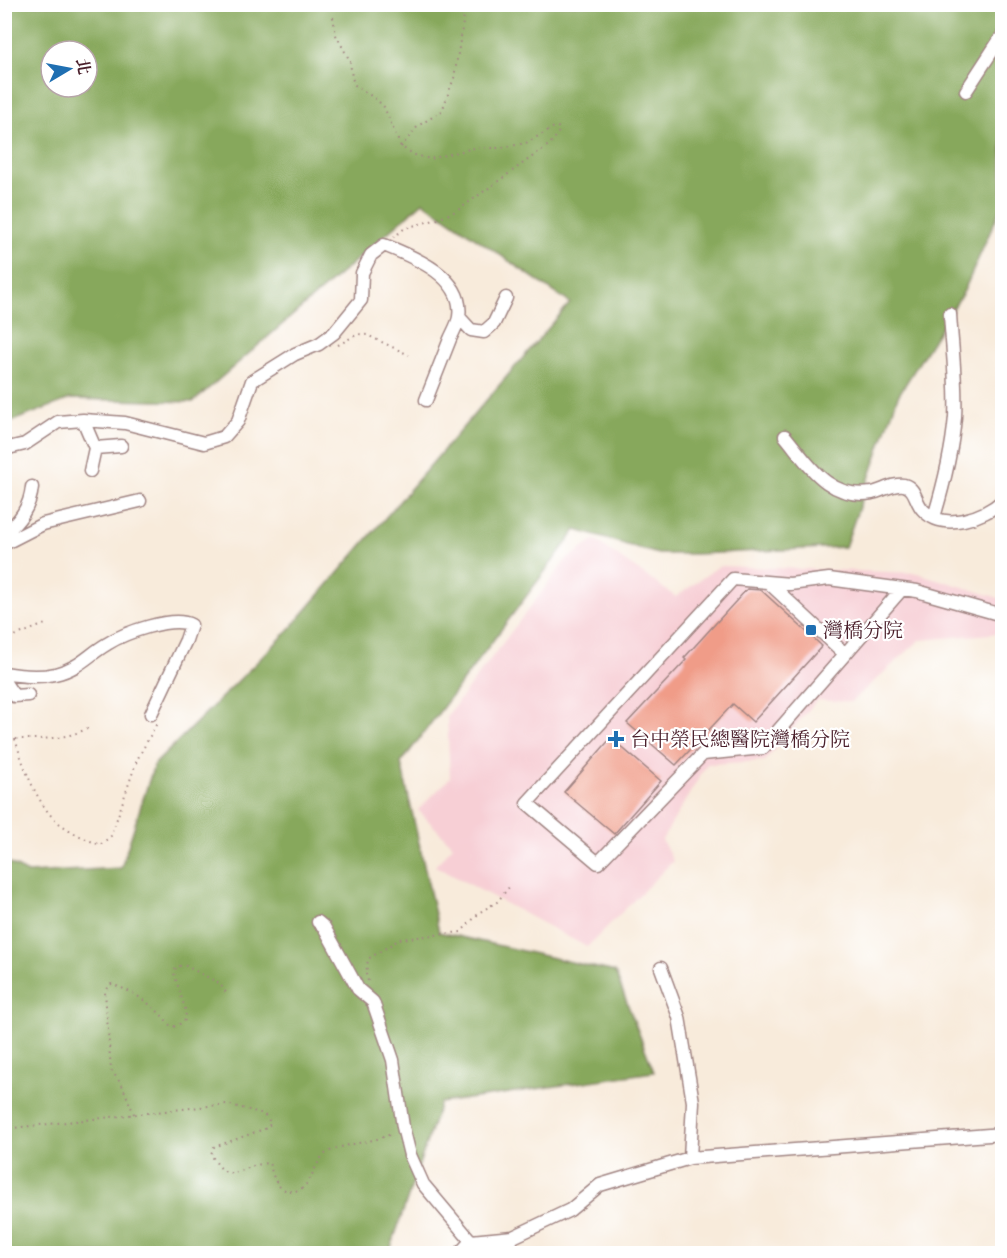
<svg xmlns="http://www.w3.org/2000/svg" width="1007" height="1258" font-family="Cardo,'Noto Serif TC',serif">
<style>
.built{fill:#f7cfd5}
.forest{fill:#87a85c;stroke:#686444;stroke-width:1.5;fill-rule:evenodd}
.building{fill:#f09c88}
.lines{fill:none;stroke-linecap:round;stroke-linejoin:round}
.minor-casing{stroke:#a18583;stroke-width:15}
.path{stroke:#a18583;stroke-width:2;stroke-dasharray:1.5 4.5;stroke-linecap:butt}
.minor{stroke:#fff;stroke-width:12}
.poi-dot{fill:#1f6fb2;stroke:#fff;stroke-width:2}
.labels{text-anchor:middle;stroke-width:4.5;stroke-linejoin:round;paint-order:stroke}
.poi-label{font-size:20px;fill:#4a1f2b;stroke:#fff;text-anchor:start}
</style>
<rect width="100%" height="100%" fill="#fff"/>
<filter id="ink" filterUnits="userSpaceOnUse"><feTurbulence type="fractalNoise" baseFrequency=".0167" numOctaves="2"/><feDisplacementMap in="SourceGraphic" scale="12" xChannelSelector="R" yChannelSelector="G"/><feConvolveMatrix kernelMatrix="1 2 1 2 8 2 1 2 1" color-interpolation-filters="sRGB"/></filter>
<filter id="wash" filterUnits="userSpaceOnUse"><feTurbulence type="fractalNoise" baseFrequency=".008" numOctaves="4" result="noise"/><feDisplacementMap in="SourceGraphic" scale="24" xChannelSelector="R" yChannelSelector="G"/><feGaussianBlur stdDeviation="1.35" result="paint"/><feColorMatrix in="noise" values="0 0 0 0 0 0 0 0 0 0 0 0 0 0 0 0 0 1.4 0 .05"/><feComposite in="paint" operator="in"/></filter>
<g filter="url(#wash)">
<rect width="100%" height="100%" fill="#f8ebdb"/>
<path class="built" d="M595,540L676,597L719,566L917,573L1002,599V633L920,640L851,702L817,700L765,761L707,764L662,840L673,861L587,947L435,866L453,846L418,810L450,778L447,716L566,560Z"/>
<path class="forest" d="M5,5H1002V205L964,291L898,396L845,547L697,554H658L576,530L401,763L439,932L615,972L654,1072L440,1103L389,1253H5V861L28,873L121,868L154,765L288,631L570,303L423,202L193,402L70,399L5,424ZM51,51H87V87H51Z"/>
<g id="blocks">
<path class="building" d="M747,589L761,590L822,646L753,722L733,704L676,765L627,723L686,660L684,658Z
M611,738L661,781L614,834L564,792Z"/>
</g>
</g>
<g filter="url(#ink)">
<use href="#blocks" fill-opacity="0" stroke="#a18583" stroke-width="1.5"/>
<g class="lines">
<g class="minor-casing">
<path id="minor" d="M966,91L1002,36
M459,317L471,330L484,332L494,323L506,298
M83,420L95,448L121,446
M785,436C809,465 829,500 872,493C882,491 894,483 904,485C916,488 915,502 923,510C943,532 984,518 1002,501
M4,449L25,444L58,422L83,420L125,423L204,443L224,437L238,421L252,381L295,354L319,344L334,333L361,300L362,273L371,255L384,245C414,257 465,277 459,317C458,324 453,332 450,339C442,359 434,380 426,400
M90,471L95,448
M934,517C944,484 952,451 955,417C957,383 952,348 950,314
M4,535C19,521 30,508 32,487
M4,544L43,524L140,501
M769,583L845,654
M902,589L763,748L703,754L598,863L527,803L733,579L790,584L829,579L917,591L1002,615
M4,673C21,676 38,678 55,674C80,668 88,655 107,644C124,633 173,615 191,625L186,640L151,714
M4,681L14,696L28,695
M318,922L324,927L358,989L373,1002L393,1060L403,1127L410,1155L423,1184L471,1241L513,1237L570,1210L600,1185L690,1158L1002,1134
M661,968L679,1017L693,1102L690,1158
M459,1254L471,1241
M504,1254L513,1237"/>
</g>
<path class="path" d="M333,17L336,35L350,61L352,78L355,85L377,100L384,107L401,147L415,155L430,159L474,148H500L526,143L556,126L559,128L558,134L550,144L458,210L438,219L405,228L394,237
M401,147L418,126L442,111L454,78L466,4
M338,345L358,334L367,335L409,355
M4,640L48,623
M4,738L8,739C36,739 65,741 90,727
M15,739C23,764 32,791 48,812C59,827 83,838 100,845L111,836L137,760L157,723
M368,981L366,974L368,959L400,939L461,932L480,912L497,902L510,886
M134,1114L122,1085L111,1070L105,992L111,984C133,991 158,1007 171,1027L177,1026L185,1020L186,1012L174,973L176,967L184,965L219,983L228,995
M4,1129L227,1104L264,1114L271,1123L267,1128L214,1147L211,1154C230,1190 240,1164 269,1163C273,1174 275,1189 289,1191C314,1194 311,1159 330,1151C350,1142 373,1143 393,1133"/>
<use href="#minor" class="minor"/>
</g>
</g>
<g class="poi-dot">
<rect x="805" y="624" width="12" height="12" rx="3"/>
<path d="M613 730h6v6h6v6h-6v6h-6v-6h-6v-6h6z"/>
</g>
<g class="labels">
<g class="poi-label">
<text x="823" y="637">灣橋分院</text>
<text x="630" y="746">台中榮民總醫院灣橋分院</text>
</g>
</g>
<rect width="1007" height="1258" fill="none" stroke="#fff" stroke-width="24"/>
<g transform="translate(69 69) rotate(80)"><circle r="28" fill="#ffffff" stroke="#b7a5aa" stroke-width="1.5"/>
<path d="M0-4.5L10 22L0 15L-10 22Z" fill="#1f6fb2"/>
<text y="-9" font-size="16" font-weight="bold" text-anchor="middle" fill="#4a1f2b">北</text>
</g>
</svg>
